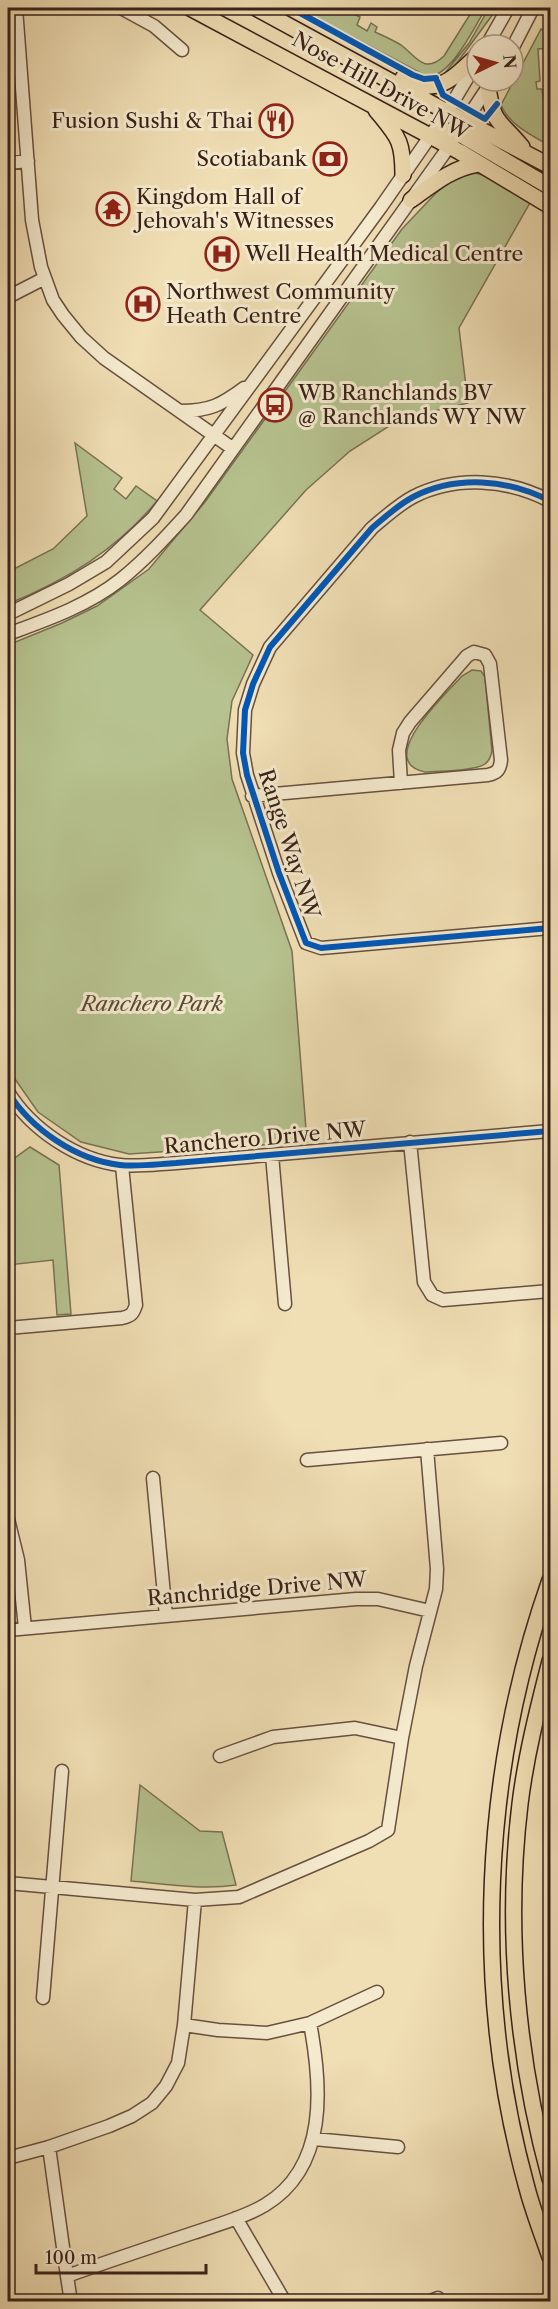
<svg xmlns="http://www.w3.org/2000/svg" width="558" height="2309" font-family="'Libre Caslon Text',serif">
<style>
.green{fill:#b6c28f;stroke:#787254;stroke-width:1.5}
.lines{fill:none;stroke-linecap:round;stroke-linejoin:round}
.minor-casing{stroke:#67503f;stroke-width:15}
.major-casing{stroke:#392118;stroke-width:18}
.minor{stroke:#f5eace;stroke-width:12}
.major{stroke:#f0deb4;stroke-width:15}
.cycleway-casing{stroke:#f5eace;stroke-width:10}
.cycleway{stroke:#0057b8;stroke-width:6}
.labels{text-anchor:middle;stroke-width:6;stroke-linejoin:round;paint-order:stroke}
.street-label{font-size:21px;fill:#392118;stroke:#f5eace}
.poi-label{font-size:21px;fill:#392118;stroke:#f5eace;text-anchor:start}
.park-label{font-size:21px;font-style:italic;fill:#584936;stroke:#f5eace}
</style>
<rect width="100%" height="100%" fill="#f0deb4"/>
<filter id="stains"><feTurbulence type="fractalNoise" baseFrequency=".00333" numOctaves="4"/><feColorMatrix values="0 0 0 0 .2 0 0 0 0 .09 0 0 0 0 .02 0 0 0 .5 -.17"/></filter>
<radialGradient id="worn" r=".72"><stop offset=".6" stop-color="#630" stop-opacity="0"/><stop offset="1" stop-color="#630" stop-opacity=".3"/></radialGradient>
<path class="green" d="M298,8C320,7 341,7 360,17L357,25L367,31L371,23L377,27L375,32C384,36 393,40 401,45C416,56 424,75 444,56L474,8H486C474,28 452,75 428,77Z
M489,8H497L496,10L454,67L444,77V74L469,43Z
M541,29L550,34V48L538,49L540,81L536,82L537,89H542L546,125H550V146C533,136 509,125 501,105Z
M472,172L486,176L531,201L459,328L468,403L400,419L350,451L306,490L200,610L253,655L232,701L227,739L232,779L292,951L307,1142L129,1154L81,1142L38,1112L8,1069V645L62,623L97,606L149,569L205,502L402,229L435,194L457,175Z
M75,443L122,478L114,489L126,499L136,486L157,501C116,550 67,580 8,604V572L53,549L87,516Z
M472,670L481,671L485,677L492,751C491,756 489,761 485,764C476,771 438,771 425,772C373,761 447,693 462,676Z
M30,1147L59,1165L71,1314L57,1315L53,1260L8,1265V1163Z
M140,1785L200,1831L222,1832L236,1885C201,1890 166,1884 131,1881Z"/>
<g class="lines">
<g class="minor-casing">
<path id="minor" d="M16,8L32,220L41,267L53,300L63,315L81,337L104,358L232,448
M121,8L154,26L182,50
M487,45L508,8
M513,47L533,8
M8,163L28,161
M8,297L45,278
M180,411C210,411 221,405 244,388
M550,501C508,479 456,475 413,497C398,505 385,517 372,528L270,647L253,684L245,710L243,753L247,775L279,873L306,943L321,948L550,928
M8,614L69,584L106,562L153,518L381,207L447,112L477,62
M8,634C46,620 87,606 120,580C144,561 165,538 186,515L443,155L492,81
M252,796L488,775C497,773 500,770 501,760L490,664L485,655L474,652L467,656L410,722L403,733L399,750L401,783
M8,1092C31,1129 76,1160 120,1165C138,1167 158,1164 176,1163L550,1131
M410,1142L424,1282L432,1295L443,1300L550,1291
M272,1155L285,1304
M8,1328L122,1318C131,1316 133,1314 136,1305L122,1166
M307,1460L501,1443
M153,1478L166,1616
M8,1519L18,1560L25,1628
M8,1630L356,1599H378L430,1611
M220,1756L273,1737L355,1728L402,1738
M8,1883L195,1900L239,1897L369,1841L388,1830L402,1738L416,1666L436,1589L437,1569L427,1449
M43,1998L62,1771
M310,2023L377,1992
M314,2139L398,2147
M49,2147L67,2276C109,2261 151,2247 193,2233C216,2225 243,2218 265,2205C328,2167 322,2087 310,2023L267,2033L218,2030L184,2025
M8,2158L49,2147L109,2126L132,2116L152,2103L166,2086L178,2063L184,2025L195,1900
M236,2218L285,2302
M67,2276L71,2302
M428,2302L438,2298"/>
</g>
<g class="major-casing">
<path id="major" d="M190,8L460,152L550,206
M256,8L447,112L550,166
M403,78C438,97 452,79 477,56
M488,87C493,125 500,120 522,147
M376,110C398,137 403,140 403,175
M430,137L446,131L458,133L550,187
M411,200C432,185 452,168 478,164
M550,1580C482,1773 472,1990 527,2188C533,2211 542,2234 550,2257
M550,1661C538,1708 526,1755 520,1804C505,1928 517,2058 550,2179"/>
</g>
<use href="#minor" class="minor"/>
<use href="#major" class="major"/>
<g class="cycleway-casing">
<path id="cycleway" d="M291,8L413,75L424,79L436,78
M437,81L443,95L485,119L497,104
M550,501C508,479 456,475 413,497C398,505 385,517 372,528L270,647L253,684L245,710L243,753L247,775L279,873L306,943L321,948L550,928
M8,1092C31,1129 76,1160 120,1165C138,1167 158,1164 176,1163L550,1131"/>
</g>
<use href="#cycleway" class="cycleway"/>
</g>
<defs>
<g id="restaurant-ring" transform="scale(1.725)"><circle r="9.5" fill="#f5eace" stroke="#8f2418" stroke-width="1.5"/><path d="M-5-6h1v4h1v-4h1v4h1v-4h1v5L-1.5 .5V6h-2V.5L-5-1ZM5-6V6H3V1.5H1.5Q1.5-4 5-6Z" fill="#8f2418"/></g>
<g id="bank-ring" transform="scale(1.725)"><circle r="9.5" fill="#f5eace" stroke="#8f2418" stroke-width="1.5"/><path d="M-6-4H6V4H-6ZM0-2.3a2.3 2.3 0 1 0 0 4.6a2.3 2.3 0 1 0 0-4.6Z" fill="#8f2418"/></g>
<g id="temple-ring" transform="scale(1.725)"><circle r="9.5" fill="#f5eace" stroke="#8f2418" stroke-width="1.5"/><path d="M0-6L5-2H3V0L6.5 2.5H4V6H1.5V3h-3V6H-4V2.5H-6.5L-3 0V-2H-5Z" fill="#8f2418"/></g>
<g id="hospital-ring" transform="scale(1.725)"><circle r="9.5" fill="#f5eace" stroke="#8f2418" stroke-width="1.5"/><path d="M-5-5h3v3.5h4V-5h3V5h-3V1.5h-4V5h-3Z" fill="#8f2418"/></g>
<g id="bus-ring" transform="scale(1.725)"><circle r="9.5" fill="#f5eace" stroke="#8f2418" stroke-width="1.5"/><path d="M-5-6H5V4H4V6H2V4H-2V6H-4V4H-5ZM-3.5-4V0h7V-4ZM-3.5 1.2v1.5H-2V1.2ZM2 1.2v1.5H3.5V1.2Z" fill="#8f2418"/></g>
</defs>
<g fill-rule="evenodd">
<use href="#restaurant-ring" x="276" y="121"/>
<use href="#bank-ring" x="330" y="159"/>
<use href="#temple-ring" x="113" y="209"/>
<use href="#hospital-ring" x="222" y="254"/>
<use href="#hospital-ring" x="143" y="304"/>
<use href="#bus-ring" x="275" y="405"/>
</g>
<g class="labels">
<g class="street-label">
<text transform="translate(381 86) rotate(29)" y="7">Nose Hill Drive NW</text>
<text transform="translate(289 844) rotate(72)" y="7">Range Way NW</text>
<text transform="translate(265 1138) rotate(-5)" y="7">Ranchero Drive NW</text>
<text transform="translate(257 1589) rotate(-5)" y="7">Ranchridge Drive NW</text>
</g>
<g class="poi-label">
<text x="253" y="128" text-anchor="end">Fusion Sushi &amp; Thai</text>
<text x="307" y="166" text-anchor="end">Scotiabank</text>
<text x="136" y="204">Kingdom Hall of<tspan x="136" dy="24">Jehovah's Witnesses</tspan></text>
<text x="245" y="261">Well Health Medical Centre</text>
<text x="166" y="299">Northwest Community<tspan x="166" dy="24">Heath Centre</tspan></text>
<text x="298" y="400">WB Ranchlands BV<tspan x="298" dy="24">@ Ranchlands WY NW</tspan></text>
</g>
<g class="park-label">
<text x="152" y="1011">Ranchero Park</text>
</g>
</g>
<rect width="558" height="2309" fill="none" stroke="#f0deb4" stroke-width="30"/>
<rect x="9" y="9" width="540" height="2291" fill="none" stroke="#392118" stroke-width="3"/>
<rect x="15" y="15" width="528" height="2279" fill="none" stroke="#392118" stroke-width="1.5"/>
<g transform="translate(495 63) rotate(85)"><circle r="28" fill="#f5eace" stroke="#aa9a85" stroke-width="1.5"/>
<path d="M0-4.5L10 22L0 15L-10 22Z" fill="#8f2418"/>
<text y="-9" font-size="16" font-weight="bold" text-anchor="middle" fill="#392118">N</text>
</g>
<path d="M36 2264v9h170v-9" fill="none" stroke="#392118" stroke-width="3"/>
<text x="45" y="2264" font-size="18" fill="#392118" stroke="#f5eace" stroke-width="4.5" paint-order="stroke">100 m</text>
<rect width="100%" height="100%" filter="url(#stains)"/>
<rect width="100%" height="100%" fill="url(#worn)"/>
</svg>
